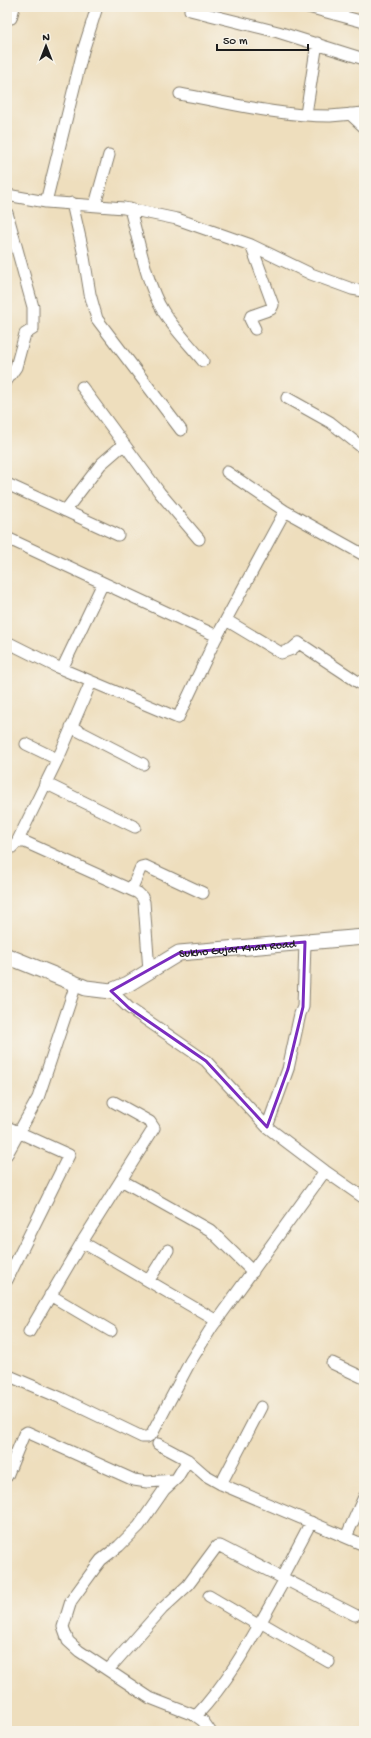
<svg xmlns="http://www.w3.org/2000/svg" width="371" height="1738" font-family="'Gochi Hand',sans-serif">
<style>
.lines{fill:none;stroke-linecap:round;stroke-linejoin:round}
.street-casing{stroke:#857d6c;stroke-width:13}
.secondary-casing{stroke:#857d6c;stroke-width:17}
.street{stroke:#fff;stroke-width:11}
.secondary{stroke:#fff;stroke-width:15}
.marked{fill:none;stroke:#7b2cbf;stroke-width:3;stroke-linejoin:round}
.labels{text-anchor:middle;stroke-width:3.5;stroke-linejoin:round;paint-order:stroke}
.street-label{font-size:12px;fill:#1c1c1c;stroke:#f7f3e8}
</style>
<rect width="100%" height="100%" fill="#f7f3e8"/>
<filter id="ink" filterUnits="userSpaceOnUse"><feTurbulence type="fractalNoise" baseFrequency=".025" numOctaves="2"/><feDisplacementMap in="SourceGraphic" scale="8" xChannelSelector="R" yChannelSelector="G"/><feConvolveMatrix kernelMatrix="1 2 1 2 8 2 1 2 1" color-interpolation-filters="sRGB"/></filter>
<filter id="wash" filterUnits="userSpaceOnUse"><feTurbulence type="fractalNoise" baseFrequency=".012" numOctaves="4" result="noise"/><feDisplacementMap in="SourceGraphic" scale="16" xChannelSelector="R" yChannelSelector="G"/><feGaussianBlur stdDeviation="0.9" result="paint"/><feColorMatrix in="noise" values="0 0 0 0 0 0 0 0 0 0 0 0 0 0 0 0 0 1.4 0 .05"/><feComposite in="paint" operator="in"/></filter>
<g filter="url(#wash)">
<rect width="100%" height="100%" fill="#eedebd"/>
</g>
<g filter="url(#ink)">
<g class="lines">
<g class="street-casing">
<path id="street" d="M191,7L190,10L278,32L364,59
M308,7L364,22
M7,18H11L14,7
M180,94C229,103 280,116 330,116C341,115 353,114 364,113
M306,114L317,43
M350,114L364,127
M7,195L46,202L124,208L177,219L251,245L311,274L352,289L364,291
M46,202L83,51L97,7
M72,203L83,251L90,294L97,319L181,430
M95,205L109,155
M130,209C138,238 147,286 163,311C174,329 190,345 203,361
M7,213L33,307V329L25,334L16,367L7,380
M251,245L273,305L271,309L251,316L250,319L255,329
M82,387L160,493L199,539
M287,398L330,422L364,449
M227,472L285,511L364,555
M7,484L118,535
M65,511L101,464L124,444
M7,538L217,636
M226,620L281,653L292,649L299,643L364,686
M7,642L57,667L178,718L215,640L285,511
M62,669L103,583
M71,727L143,764
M26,744L57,759
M45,783L135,827
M17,842L61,752L91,682
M7,848H11L17,842H25L138,893L142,897L144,902L149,971
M131,890L141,867L145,866L203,893
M111,991L129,1008L206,1061L267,1127L325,1171L364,1198
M7,1127L69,1155L7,1280
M267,1127L288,1069L300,1014L303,1007L305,942
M7,1154L38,1098L76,984
M121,1180L210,1230L253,1272
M82,1242L217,1321
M149,1280L168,1250
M50,1295L111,1331
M29,1332L82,1242L154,1128L150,1122L114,1102
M332,1363L364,1378
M7,1375L61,1398L142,1437H147L152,1434L190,1362L212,1327L325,1171
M158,1444L188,1460L205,1475L221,1484L364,1545
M188,1460L177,1478L164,1490L139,1526L119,1546L101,1560L95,1568L71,1601L63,1627L68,1641L79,1651L150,1698L196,1716L203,1721L210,1731
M7,1476L24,1434L27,1432L134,1480L147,1482L175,1480
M221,1484L261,1407
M346,1537L364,1497
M282,1577L311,1522
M209,1596L258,1625
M260,1622L329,1662
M108,1670L162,1609L188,1585L217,1546H220L355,1615
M196,1716C234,1676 258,1626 285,1579"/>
</g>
<g class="secondary-casing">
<g id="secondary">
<path id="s1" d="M7,956L86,988L111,991L128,984L179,953L364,937"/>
</g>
</g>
<use href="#street" class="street"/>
<use href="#secondary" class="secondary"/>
</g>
</g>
<path class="marked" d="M305,942L303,1007L288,1069L267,1127L206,1061L129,1008L111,991L179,953Z"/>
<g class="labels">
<g class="street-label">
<text dy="4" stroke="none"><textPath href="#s1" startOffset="247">Sukho Gujar Khan Road</textPath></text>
</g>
</g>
<rect width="371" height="1738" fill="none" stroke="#f7f3e8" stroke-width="24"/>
<g transform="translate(46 46)" stroke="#f7f3e8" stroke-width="3" paint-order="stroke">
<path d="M0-3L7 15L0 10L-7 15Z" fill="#1c1c1c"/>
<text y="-6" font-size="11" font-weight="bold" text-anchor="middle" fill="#1c1c1c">N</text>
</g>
<path d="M217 44v6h91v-6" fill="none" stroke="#1c1c1c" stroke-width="2"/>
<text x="223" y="44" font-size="12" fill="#1c1c1c" stroke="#f7f3e8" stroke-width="3" paint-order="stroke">50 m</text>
</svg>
